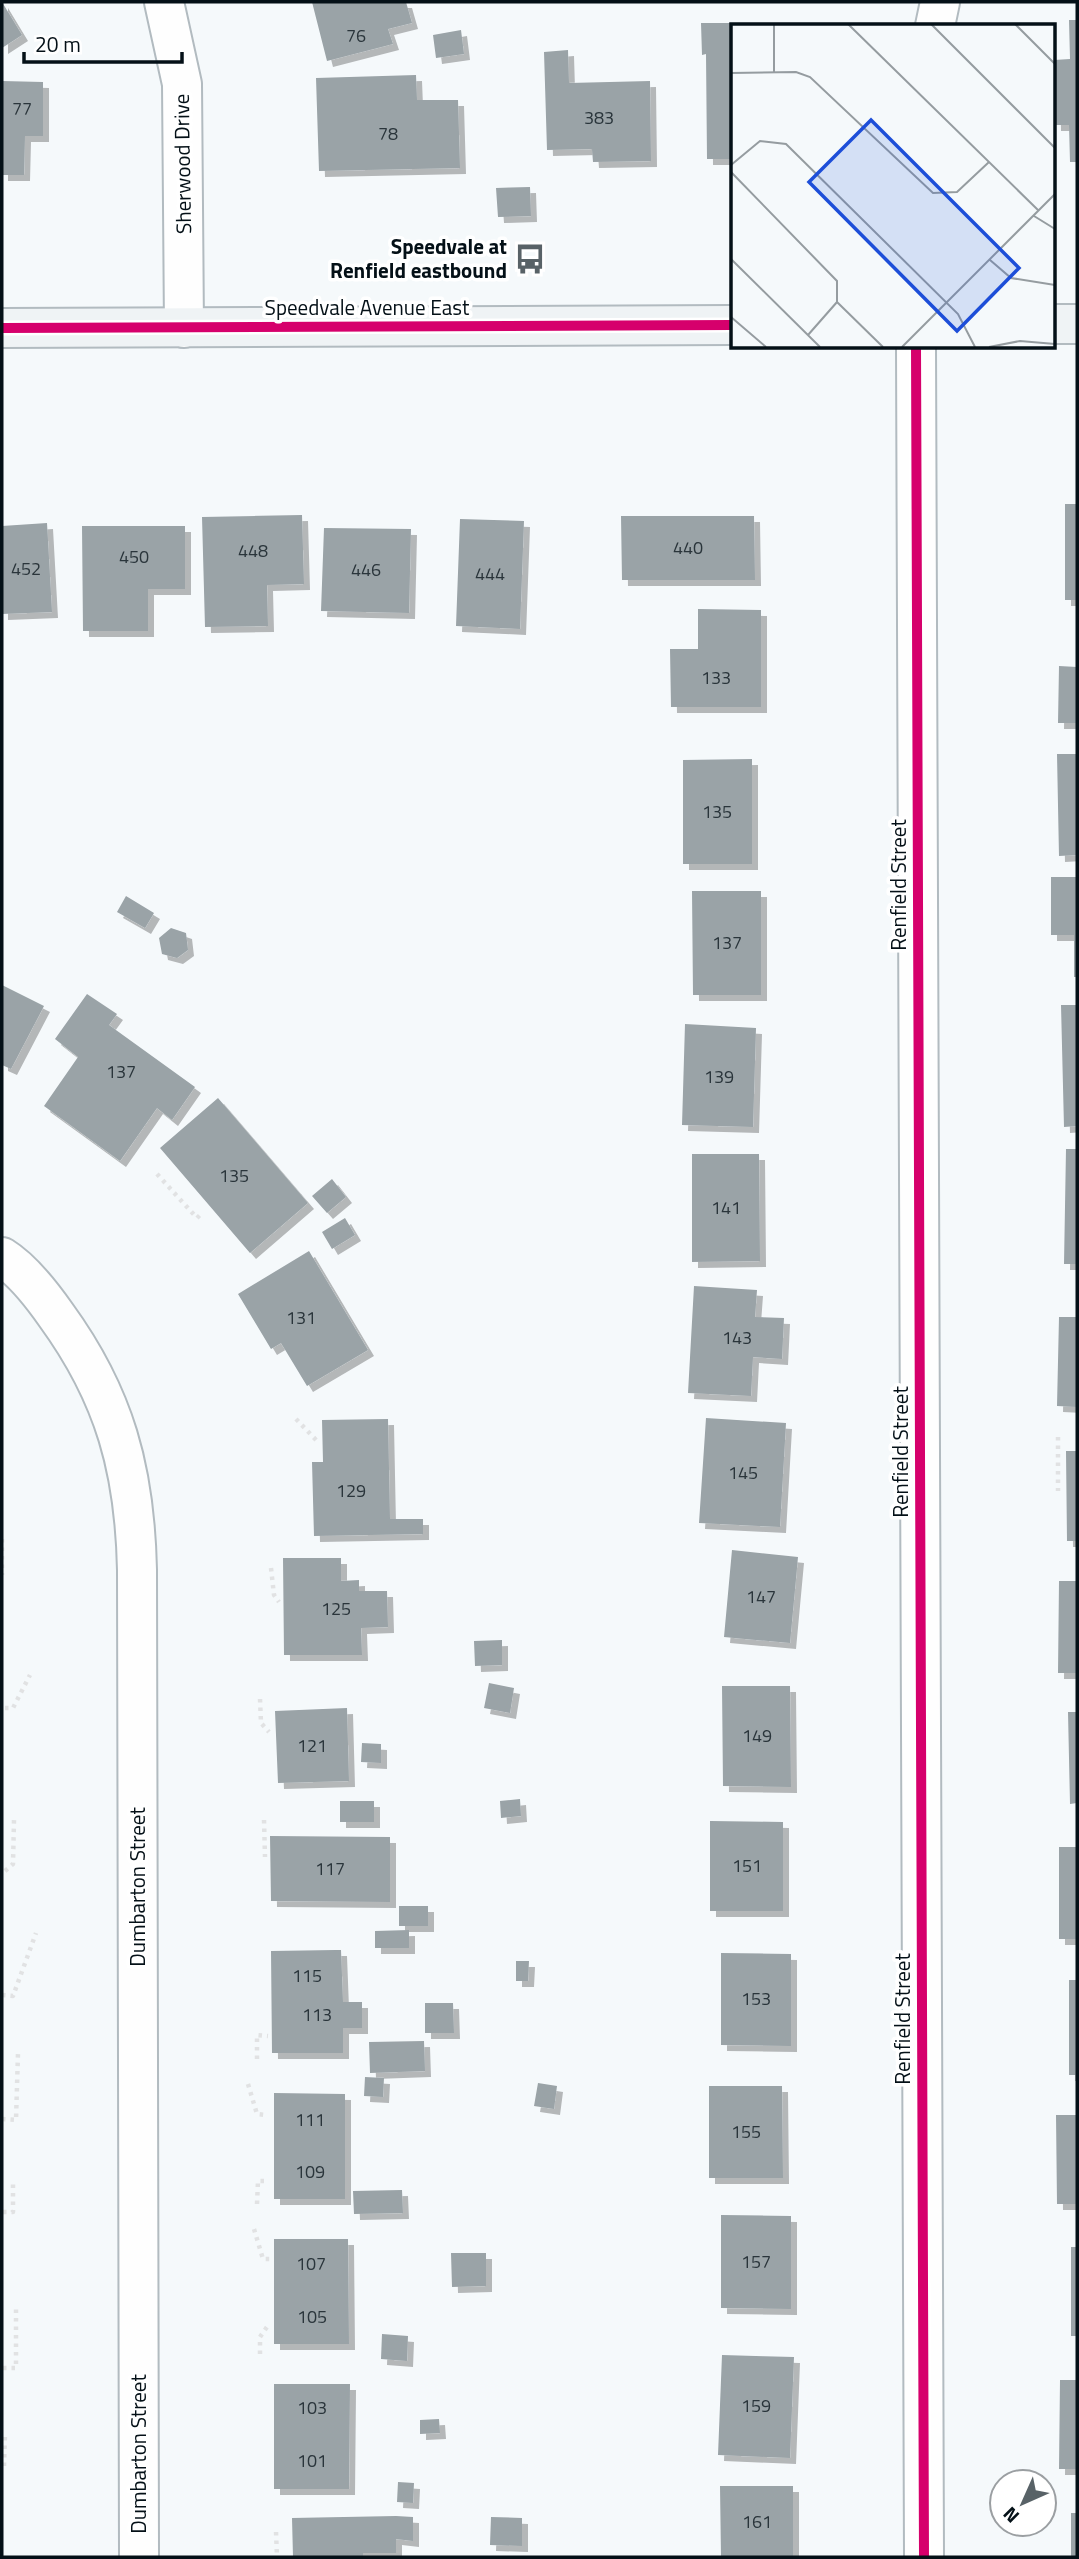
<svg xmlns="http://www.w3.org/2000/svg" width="1079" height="2559" font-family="'Titillium Web',sans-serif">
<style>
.building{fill:#9aa3a7;filter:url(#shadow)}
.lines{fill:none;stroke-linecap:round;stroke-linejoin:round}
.minor-casing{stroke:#b2bbc0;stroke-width:42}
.secondary-casing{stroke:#b2bbc0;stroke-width:42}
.path{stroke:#e1e2e3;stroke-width:4.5;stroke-dasharray:3.5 5;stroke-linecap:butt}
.minor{stroke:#fefefe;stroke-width:38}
.secondary{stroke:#eff3f5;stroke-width:38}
.cycleway-casing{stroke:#fff;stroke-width:15}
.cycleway{stroke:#d6006c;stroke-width:10}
.labels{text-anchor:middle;stroke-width:7;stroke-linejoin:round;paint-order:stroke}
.number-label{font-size:18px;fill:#2a353b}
.street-label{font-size:21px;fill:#041017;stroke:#fff}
.poi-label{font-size:21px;font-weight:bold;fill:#041017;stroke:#fff;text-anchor:end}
.inset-road{fill:none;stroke:#959ca0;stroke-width:2}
.view{fill:#1d4ed8;fill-opacity:0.15;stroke:#1d4ed8;stroke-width:3.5}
.inset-edge{fill:none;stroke:#041017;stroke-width:3.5}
</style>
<defs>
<filter id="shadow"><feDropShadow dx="6" dy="6" stdDeviation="0" flood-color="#0004"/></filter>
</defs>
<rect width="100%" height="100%" fill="#f5f9fb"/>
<path class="building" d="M2,2L22,35L2,48Z
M312,2H406L412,23L388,29L393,44L327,61Z
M1069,20H1077V162H1070L1069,125H1055L1054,60L1070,59Z
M701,23H761V26H732V159H707L706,54L702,55Z
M461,30L464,54L436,58L433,35Z
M568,50L569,83L650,81L651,161L593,162L592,149L547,150L544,52Z
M416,75L417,100H458L460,168L319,171L316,78Z
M2,81L43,82V136H25L24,175H2Z
M530,187L531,216L498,217L496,188Z
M1065,504H1077V600H1065Z
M302,515L304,584L267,585L268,626L205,627L202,517Z
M621,516H754L755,580H622Z
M460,519L524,521L520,629L456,626Z
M47,523L52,612L2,614V526Z
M82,526H185V589H148V631H83Z
M324,528L411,529L409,613L321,611Z
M698,609L761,610V707H671L670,649H698Z
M1059,666L1077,667V723H1058Z
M1057,754H1077V855L1059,856Z
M752,759V864H683V760Z
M1051,877H1077V977H1074V935H1051Z
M692,891H761V995H693Z
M126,896L154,913L145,928L117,912Z
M171,928L186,933L188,950L177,958L162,954L159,938Z
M2,985L44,1006L11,1069L2,1065Z
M87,994L117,1014L109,1025L195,1087L172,1120L157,1108L120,1161L44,1106L78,1057L55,1039Z
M1061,1005H1077V1126L1064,1127Z
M685,1024L756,1028L753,1127L682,1125Z
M218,1098L308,1203L250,1253L160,1148Z
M1066,1149H1077V1264H1064Z
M692,1154H759L760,1261L692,1262Z
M332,1179L346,1197L327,1213L312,1196Z
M345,1218L355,1235L332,1249L322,1232Z
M309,1251L368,1350L307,1386L281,1343L271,1349L238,1294Z
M694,1286L757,1290L755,1317L784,1318L782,1359L753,1357L751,1396L688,1393Z
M1059,1317H1077V1407L1057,1406Z
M706,1418L786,1423L780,1527L699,1523Z
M388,1419L390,1519H423V1534L314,1536L312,1462H323L322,1420Z
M1066,1451H1077V1541H1067Z
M732,1550L798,1557L790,1643L724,1637Z
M283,1558H341V1581L359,1580V1591H387L388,1627L361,1628L362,1655H284Z
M1059,1581H1077V1673H1058Z
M502,1640V1665L475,1666L474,1641Z
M489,1683L514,1688L510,1713L484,1708Z
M722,1686H790L791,1787L723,1786Z
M347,1708L349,1781L278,1783L275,1711Z
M1068,1712H1077V1803L1070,1804Z
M362,1743L381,1744V1763L361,1762Z
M520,1799L521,1816L501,1818L500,1801Z
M340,1801H374V1822H340Z
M710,1821L783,1822V1911H710Z
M270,1836L390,1837V1902L271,1901Z
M1059,1847H1077V1939H1059Z
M399,1906H428V1926H399Z
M409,1930V1948H375V1931Z
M335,1950H341L343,2002H362V2028H343V2053H272L271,1951Z
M721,1953L791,1954V2046L721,2045Z
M516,1961H529L528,1981H516Z
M1069,1980H1077V2075H1069Z
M425,2003H453L454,2033H425Z
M424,2041L425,2071L370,2073L369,2042Z
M365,2077L384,2078L383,2097L364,2096Z
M538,2083L557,2086L554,2109L534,2106Z
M709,2086H782L783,2178H709Z
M274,2093L345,2094V2199H274Z
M1056,2115H1077V2204H1057Z
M402,2190L403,2213L354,2214L353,2191Z
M721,2215L791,2216V2309L721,2308Z
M274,2239H348L349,2344H274Z
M1071,2247H1077V2336H1071Z
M451,2253H486V2286L452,2287Z
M382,2334L408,2336L407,2361L381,2359Z
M722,2355L794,2357L790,2458L718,2455Z
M1060,2380H1077V2469H1059Z
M274,2384H350L349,2489H274Z
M439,2419L440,2433L420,2434V2420Z
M398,2482L414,2483L413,2503L397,2502Z
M720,2486H793V2557H721Z
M1071,2513H1077V2557H1071Z
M396,2516L413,2517V2541L396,2539V2553H363V2557H293L292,2518Z
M491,2517L522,2518V2546L490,2545Z"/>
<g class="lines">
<g class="minor-casing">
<path id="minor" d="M164,2L182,84L184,328
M935,26L940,2
M916,346L924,2557
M2,1257C23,1270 42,1295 56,1315C115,1396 135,1471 137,1570L139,2557"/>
</g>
<g class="secondary-casing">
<path id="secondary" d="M1053,324H1077
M2,328L732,325"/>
</g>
<path class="path" d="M157,1174L197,1218L203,1212
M296,1419L318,1442
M1058,1437V1491
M2,1539V1575
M271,1568L274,1595L279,1602
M260,1699L261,1723L269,1732
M5,1708H13L30,1675
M264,1820L265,1857
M5,1871L13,1864L14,1820
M2,1995L13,1996L36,1933
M257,2059V2035L268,2036
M248,2084L257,2114L266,2115
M2,2119L16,2120L18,2053
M257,2204L258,2181H267
M3,2212H13V2182
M254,2229L263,2259H270
M260,2354V2337L269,2324
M3,2368H16V2307
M4,2466L5,2434
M276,2532L277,2557"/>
<use href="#minor" class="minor"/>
<use href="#secondary" class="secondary"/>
<g class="cycleway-casing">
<path id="cycleway" d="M2,328L732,325
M916,346L924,2557"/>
</g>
<use href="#cycleway" class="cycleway"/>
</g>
<defs>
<g id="bus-bare" transform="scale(2.415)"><path d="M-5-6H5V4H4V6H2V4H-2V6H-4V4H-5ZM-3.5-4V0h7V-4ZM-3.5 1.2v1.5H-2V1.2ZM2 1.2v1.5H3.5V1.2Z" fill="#586267" stroke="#fff" stroke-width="2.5" paint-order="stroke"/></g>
</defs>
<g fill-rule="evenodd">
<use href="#bus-bare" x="530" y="259"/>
</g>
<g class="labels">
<g class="number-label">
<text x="356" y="42">76</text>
<text x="22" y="115">77</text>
<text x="599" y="124">383</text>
<text x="388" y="140">78</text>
<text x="688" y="554">440</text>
<text x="253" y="557">448</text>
<text x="134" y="563">450</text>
<text x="26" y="575">452</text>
<text x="366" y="576">446</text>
<text x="490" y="580">444</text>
<text x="716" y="684">133</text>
<text x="717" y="818">135</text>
<text x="727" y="949">137</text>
<text x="121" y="1078">137</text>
<text x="719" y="1083">139</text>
<text x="234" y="1182">135</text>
<text x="726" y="1214">141</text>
<text x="301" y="1324">131</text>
<text x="737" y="1344">143</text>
<text x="743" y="1479">145</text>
<text x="351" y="1497">129</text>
<text x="761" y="1603">147</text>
<text x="336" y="1615">125</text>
<text x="757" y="1742">149</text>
<text x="312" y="1752">121</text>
<text x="747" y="1872">151</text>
<text x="330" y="1875">117</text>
<text x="307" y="1982">115</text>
<text x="756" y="2005">153</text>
<text x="317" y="2021">113</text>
<text x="310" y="2126">111</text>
<text x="746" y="2138">155</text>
<text x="310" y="2178">109</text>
<text x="756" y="2268">157</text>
<text x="311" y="2270">107</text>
<text x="312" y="2323">105</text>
<text x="756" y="2412">159</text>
<text x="312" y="2414">103</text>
<text x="312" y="2467">101</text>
<text x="757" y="2528">161</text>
</g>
<g class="street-label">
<text transform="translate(183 164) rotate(-91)" y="7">Sherwood Drive</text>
<text x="367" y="315">Speedvale Avenue East</text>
<text transform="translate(899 885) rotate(-90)" y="7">Renfield Street</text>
<text transform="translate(901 1452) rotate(-90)" y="7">Renfield Street</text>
<text transform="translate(138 1887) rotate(-90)" y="7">Dumbarton Street</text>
<text transform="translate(903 2019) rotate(-90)" y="7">Renfield Street</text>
<text transform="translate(139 2454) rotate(-90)" y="7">Dumbarton Street</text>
</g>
<g class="poi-label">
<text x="507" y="254">Speedvale at<tspan x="507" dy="24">Renfield eastbound</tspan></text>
</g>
</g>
<g transform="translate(731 24)">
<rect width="324" height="324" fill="#f5f9fb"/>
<path class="inset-road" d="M43,0V48M117,0L308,187M200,0L324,124M284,0L324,40M0,49L65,48L79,53L202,169L226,168L258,138M0,141L29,117L55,120L227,290L244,323M0,148L106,257V278L77,311M303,192L324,205M0,235L89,323M259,236L280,254L324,261M106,278L152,323M0,293L35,323M171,323L324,170M258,323L289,317L324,320"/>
<path class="view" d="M140,96L288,244L226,307L78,158Z"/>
<rect width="324" height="324" class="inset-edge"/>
</g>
<rect width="1079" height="2559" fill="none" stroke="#041017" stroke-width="7"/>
<g transform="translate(1023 2503) rotate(225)"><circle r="33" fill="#ffffff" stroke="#9b9fa2" stroke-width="2"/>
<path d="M0-5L12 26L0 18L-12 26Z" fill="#586267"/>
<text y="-10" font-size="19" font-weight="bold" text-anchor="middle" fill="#041017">N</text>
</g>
<path d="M24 52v10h158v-10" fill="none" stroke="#041017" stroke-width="3.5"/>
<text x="35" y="52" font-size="21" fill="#041017" stroke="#ffffff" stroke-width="5" paint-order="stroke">20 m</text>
</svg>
